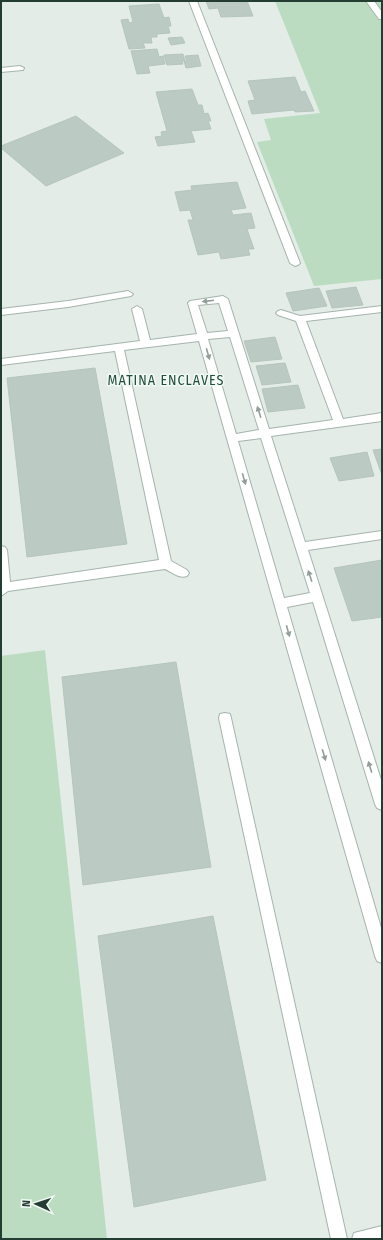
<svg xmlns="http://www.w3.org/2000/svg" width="383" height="1240" font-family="'Fira Sans Condensed',sans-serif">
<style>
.green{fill:#bcdcc2}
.building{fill:#bbcac2;stroke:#b5c5bd}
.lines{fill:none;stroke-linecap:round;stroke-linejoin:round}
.lane-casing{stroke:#a6b4ad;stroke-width:2}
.street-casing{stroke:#a6b4ad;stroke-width:2}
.lane{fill:#fff;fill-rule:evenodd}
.street{fill:#fff;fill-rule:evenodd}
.oneway{fill:#919e99}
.labels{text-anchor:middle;stroke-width:3;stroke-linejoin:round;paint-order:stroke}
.neighbourhood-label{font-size:14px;letter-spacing:1px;fill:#204e3e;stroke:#f3f9f5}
</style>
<rect width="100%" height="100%" fill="#e3ece7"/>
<path class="green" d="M275,1H382V279L314,286L257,142L271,140L264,119L320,113Z
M45,650L107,1239H1V656Z"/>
<path class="building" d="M206,1H247L253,16L221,17L218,8L209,9Z
M159,4L164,18L169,17L171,26H168L170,33L157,34V37H151L152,43H143L145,48L129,49L121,20L128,19L129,23L133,22L129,6Z
M182,37L185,43L171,45L168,38Z
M157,49L159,57L163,56L165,64L148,66L150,73L137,74L131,51Z
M183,54L185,61H182L183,64L167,65L164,55Z
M198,55L201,66L186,68L184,61H187L185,56Z
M295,77L301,92L305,91L314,111L295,112L294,110L252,114L248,101L255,100L248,81Z
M192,89L198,105H202L204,114L208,113L211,121H208L211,129L191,131L195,142L158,146L155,137L162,136L161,132L167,131L156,92Z
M76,116L124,153L46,186L1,148V146Z
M237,182L246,208L231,210L233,215L251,213L255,228L247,229L254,249H248L250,255L221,259L219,252L198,255L188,220H193L190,210L180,211L175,192L192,190L191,186Z
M356,287L363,305L332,308L326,291Z
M319,288L327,306L293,311L286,293Z
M275,337L282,359L251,362L244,341Z
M285,363L291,382L262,385L256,366Z
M95,368L127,544L27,557L7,378Z
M298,385L305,408L268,412L262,389Z
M382,449V475L373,450Z
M367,452L374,476L339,481L330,458Z
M382,560V617L352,621L334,568Z
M176,662L211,867L83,885L62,677Z
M213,916L266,1180L134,1207L98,936Z"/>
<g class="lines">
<g class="lane-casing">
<path id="lane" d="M189,1H197L300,263L298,265L295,266L290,263Z
M366,1H374L382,12V19H379Z
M20,66L24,68L23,70L1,72V68Z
M128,291L133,294L131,296L68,307L1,315V309L68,301Z
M223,296L228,299L269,429L333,420L296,321L278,315L276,313L278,311L281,310L300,316L382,306V312L306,321L343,419L382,413V421L271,436L305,542L382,531V539L308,550L382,783V810L377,808L375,804L313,602L287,607L382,931V963L377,961L375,956L199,341L124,350L171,561L187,570L189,573L187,576C179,579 172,572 165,569L8,591L1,596V546L5,547L7,550L10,582L159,560L115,351L1,365V359L140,341L132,309L137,306L142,309L150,340L197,334L188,303L190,301ZM219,303L228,331L207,333L198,305ZM230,337L259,430L236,434L208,339ZM261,438L310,593L284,598L238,441Z
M225,713L230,714L231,718L347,1239H331L219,718L220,714Z"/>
</g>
<g class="street-casing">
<path id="street" d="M382,1226V1239H352L354,1233Z"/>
</g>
<use href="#lane" class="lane"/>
<use href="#street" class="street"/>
</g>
<defs><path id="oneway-solid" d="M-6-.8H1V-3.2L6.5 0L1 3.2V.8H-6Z"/></defs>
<g class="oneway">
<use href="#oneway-solid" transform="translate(208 301) rotate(173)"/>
<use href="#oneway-solid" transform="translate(208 354) rotate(74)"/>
<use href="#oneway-solid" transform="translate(259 412) rotate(-108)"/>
<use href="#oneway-solid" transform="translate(244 479) rotate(74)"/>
<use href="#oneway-solid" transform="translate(310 576) rotate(-108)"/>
<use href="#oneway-solid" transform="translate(288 631) rotate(74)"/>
<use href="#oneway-solid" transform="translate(324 755) rotate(74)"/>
<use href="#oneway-solid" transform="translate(370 767) rotate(-107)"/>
</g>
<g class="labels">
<g class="neighbourhood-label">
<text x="166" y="385">MATINA ENCLAVES</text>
</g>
</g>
<rect width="383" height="1240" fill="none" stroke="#233d33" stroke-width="4"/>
<g transform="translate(36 1204) rotate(273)" stroke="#f3f9f5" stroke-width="3" paint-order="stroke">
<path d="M0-3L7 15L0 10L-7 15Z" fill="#233d33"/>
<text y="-6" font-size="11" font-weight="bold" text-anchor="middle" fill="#233d33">N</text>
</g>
</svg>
